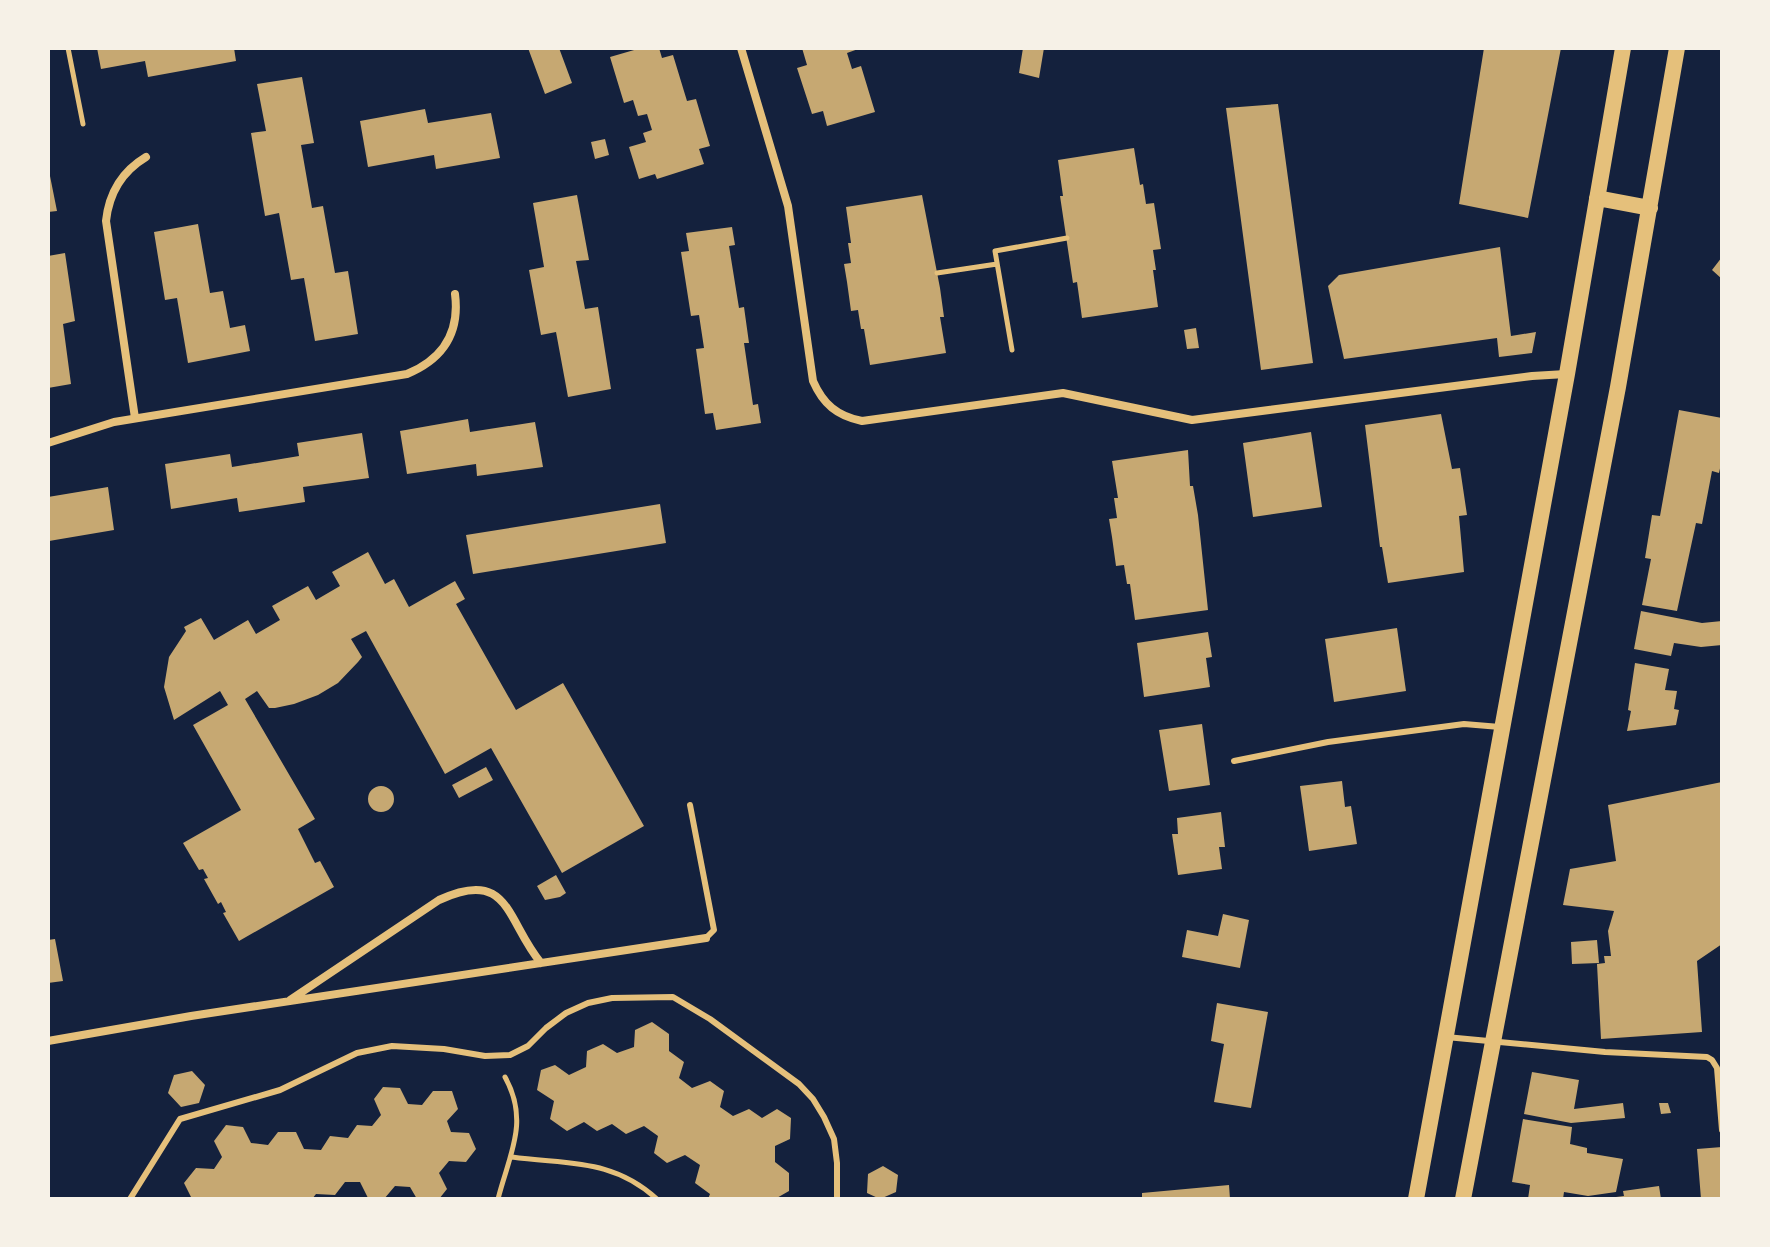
<svg xmlns="http://www.w3.org/2000/svg" width="1770" height="1247" font-family="Helvetica,sans-serif">
<style>
.building{fill:#c6a872}
.lines{fill:none;stroke-linecap:round;stroke-linejoin:round}
.path{stroke:#e5c07b;stroke-width:5}
.service{stroke:#e5c07b;stroke-width:6}
.minor{stroke:#e5c07b;stroke-width:8}
.secondary{stroke:#e5c07b;stroke-width:16}
</style>
<rect width="100%" height="100%" fill="#14213d"/>
<path class="building" d="M97,48H234L236,61L148,77L145,61L101,69Z
M528,48H559L572,83L545,94Z
M641,48H659L662,58L673,55L687,101L696,99L710,146L699,149L704,164L657,179L655,174L639,179L629,147L646,142L643,133L652,130L647,114L638,116L633,100L624,103L610,57Z
M802,48H861L847,53L852,69L861,66L875,112L827,126L823,111L812,114L797,68L807,65Z
M1023,48H1044L1039,78L1019,73Z
M1484,48H1561L1528,218L1459,204Z
M302,77L314,143L301,145L312,208L323,206L335,273L348,271L358,334L315,341L304,278L291,280L279,213L265,216L251,133L266,131L257,84Z
M1278,104L1313,363L1261,370L1226,108Z
M425,109L428,123L491,113L500,158L436,169L434,155L368,167L360,121Z
M605,139L609,155L595,159L591,142Z
M1134,148L1140,185L1143,184L1146,204L1154,203L1161,249L1153,250L1156,270H1153L1158,307L1082,318L1077,282L1073,283L1060,196H1063L1058,160Z
M48,166L57,211L48,212Z
M577,195L589,260L576,261L585,309L598,307L611,389L568,397L556,332L541,335L529,270L544,267L533,203Z
M922,195L940,288L944,317H940L946,353L870,365L864,329H861L858,310L851,311L847,282L844,264L851,263L848,243H851L846,207Z
M198,224L210,293L223,291L230,328L245,325L250,351L188,363L177,298L165,300L154,232Z
M732,227L735,245L729,246L739,308L744,307L749,343H744L753,405L758,404L761,423L716,430L713,413L705,414L696,349L704,348L699,315L691,316L681,252L689,251L686,233Z
M1500,247L1511,336L1536,332L1532,353L1499,357L1497,338L1344,359L1328,286L1339,275Z
M65,253L75,321L63,324L71,384L48,388V256Z
M1722,257V279L1712,270Z
M1196,328L1199,348L1187,349L1184,330Z
M1679,410L1722,418V459L1719,473L1712,471L1702,524L1696,523L1677,611L1642,605L1651,559L1645,558L1652,515L1660,516Z
M1441,414L1452,469L1460,468L1467,515L1459,516L1464,572L1388,583L1382,547H1380L1365,425Z
M468,419L470,432L535,422L543,467L477,476L476,464L407,474L400,431Z
M1311,432L1322,507L1253,517L1243,443Z
M362,433L369,478L303,487L305,502L239,512L237,498L171,509L165,464L230,454L232,467L299,456L297,443Z
M1188,450L1190,486H1193L1198,515L1208,610L1135,620L1130,584H1127L1124,565L1116,566L1112,537L1109,519L1117,518L1114,498H1118L1112,461Z
M108,487L114,530L49,541L48,497Z
M660,504L666,543L473,574L466,535Z
M368,552L385,584L394,579L409,607L455,581L465,599L456,604L516,710L563,683L644,826L562,873L491,748L445,774L366,631L351,639L362,657L358,662L338,683L318,695L294,704L275,708H269L257,691L245,699L315,819L298,829L315,863L320,861L334,887L239,941L223,913L226,912L221,902L218,904L204,879L208,878L203,869L199,870L183,843L241,810L193,725L228,705L220,691L174,720L164,687L169,657L186,631L184,627L201,618L214,640L248,620L256,634L280,620L272,606L308,586L316,600L340,586L332,572Z
M1641,611L1702,623L1722,621V645L1701,647L1674,643L1671,656L1634,649Z
M1397,628L1406,691L1334,702L1325,639Z
M1208,632L1212,657L1206,658L1210,687L1144,697L1137,643Z
M1635,663L1669,669L1665,690L1677,691L1674,709L1679,710L1676,725L1627,731L1631,711L1628,710Z
M1202,724L1210,785L1169,791L1159,730Z
M486,767L493,780L459,798L452,785Z
M1342,781L1345,807L1351,806L1357,844L1309,851L1300,786Z
M1722,782V944L1697,961L1702,1032L1601,1039L1597,964L1605,963L1604,956H1611L1608,931L1614,911L1563,905L1570,869L1616,861L1608,805Z
M368 799a13 13 0 1 1 26 0a13 13 0 1 1-26 0Z
M1221,812L1225,847H1219L1222,869L1178,875L1172,834H1178L1177,818Z
M556,875L566,893L560,897L545,900L537,886Z
M1223,914L1249,920L1240,968L1182,957L1187,930L1218,936Z
M55,939L63,981L48,983V940Z
M1597,940L1599,963L1572,964L1571,942Z
M1217,1003L1268,1012L1251,1108L1214,1102L1224,1044L1211,1041Z
M652,1022L669,1034V1051L684,1062L679,1078L692,1088L710,1081L724,1091L720,1107L733,1116L749,1109L762,1118L777,1109L791,1118L790,1139L775,1146V1162L789,1173V1191L775,1199H708L710,1194L695,1183L700,1165L685,1155L667,1163L654,1153L658,1136L644,1126L626,1134L612,1124L597,1131L584,1122L567,1131L550,1119L554,1101L537,1090L541,1070L555,1065L569,1075L586,1067L587,1051L603,1044L617,1053L634,1047L635,1030Z
M192,1071L205,1085L199,1103L181,1107L168,1093L174,1075Z
M1532,1072L1579,1080L1574,1109L1623,1103L1625,1118L1571,1123L1524,1114Z
M383,1087L400,1088L408,1104L422,1105L433,1091H452L458,1109L447,1121L451,1132L469,1133L476,1149L466,1162L449,1161L439,1173L447,1189L439,1199H417L410,1187L395,1186L384,1199L368,1198L360,1182H345L335,1195L316,1194L312,1199H192L184,1183L196,1168L214,1169L222,1157L214,1141L226,1125L243,1127L251,1143L268,1145L278,1132H296L304,1149L321,1150L330,1136L348,1138L357,1125L372,1126L381,1115L374,1099Z
M1659,1103H1668L1671,1113L1661,1114Z
M1523,1119L1572,1127L1570,1144L1587,1148V1153L1623,1159L1616,1192L1588,1196L1564,1192L1563,1199H1528L1530,1185L1512,1182Z
M1722,1147V1199H1701L1697,1149Z
M883,1166L898,1175L896,1192L880,1199L867,1193L868,1174Z
M1229,1185L1230,1199H1142V1193Z
M1659,1186L1661,1199H1616V1197L1624,1196L1623,1191Z"/>
<g class="lines">
<path class="path" d="M68,48L83,124
M937,273L997,264
M1012,350L995,251L1067,238
M512,1157C568,1165 612,1158 657,1199
M498,1199C509,1155 530,1122 505,1077"/>
<path class="service" d="M1234,761L1328,742L1464,724L1500,727
M690,805L714,930L706,938
M1446,1037L1605,1052L1707,1057L1712,1060L1717,1068L1722,1130
M130,1199L180,1119L280,1090L357,1053L392,1046L444,1049L485,1056L510,1055L528,1046L546,1028L566,1013L588,1003L612,998L673,997L710,1019L799,1084L813,1099L824,1117L834,1139L837,1163V1199"/>
<path class="minor" d="M741,48L788,206L813,381C823,404 837,416 862,421L1063,393L1192,420L1532,376L1566,374
M135,418L106,221C109,193 121,172 146,157
M48,443L114,422L407,374C443,359 460,333 455,294
M290,1000L439,900C510,867 506,921 541,963
M48,1041L191,1016L706,938"/>
<path class="secondary" d="M1597,198L1650,208
M1416,1199L1567,374L1623,48
M1463,1199L1618,387L1677,48"/>
</g>
<rect width="1770" height="1247" fill="none" stroke="#f6f1e7" stroke-width="100"/>
</svg>
